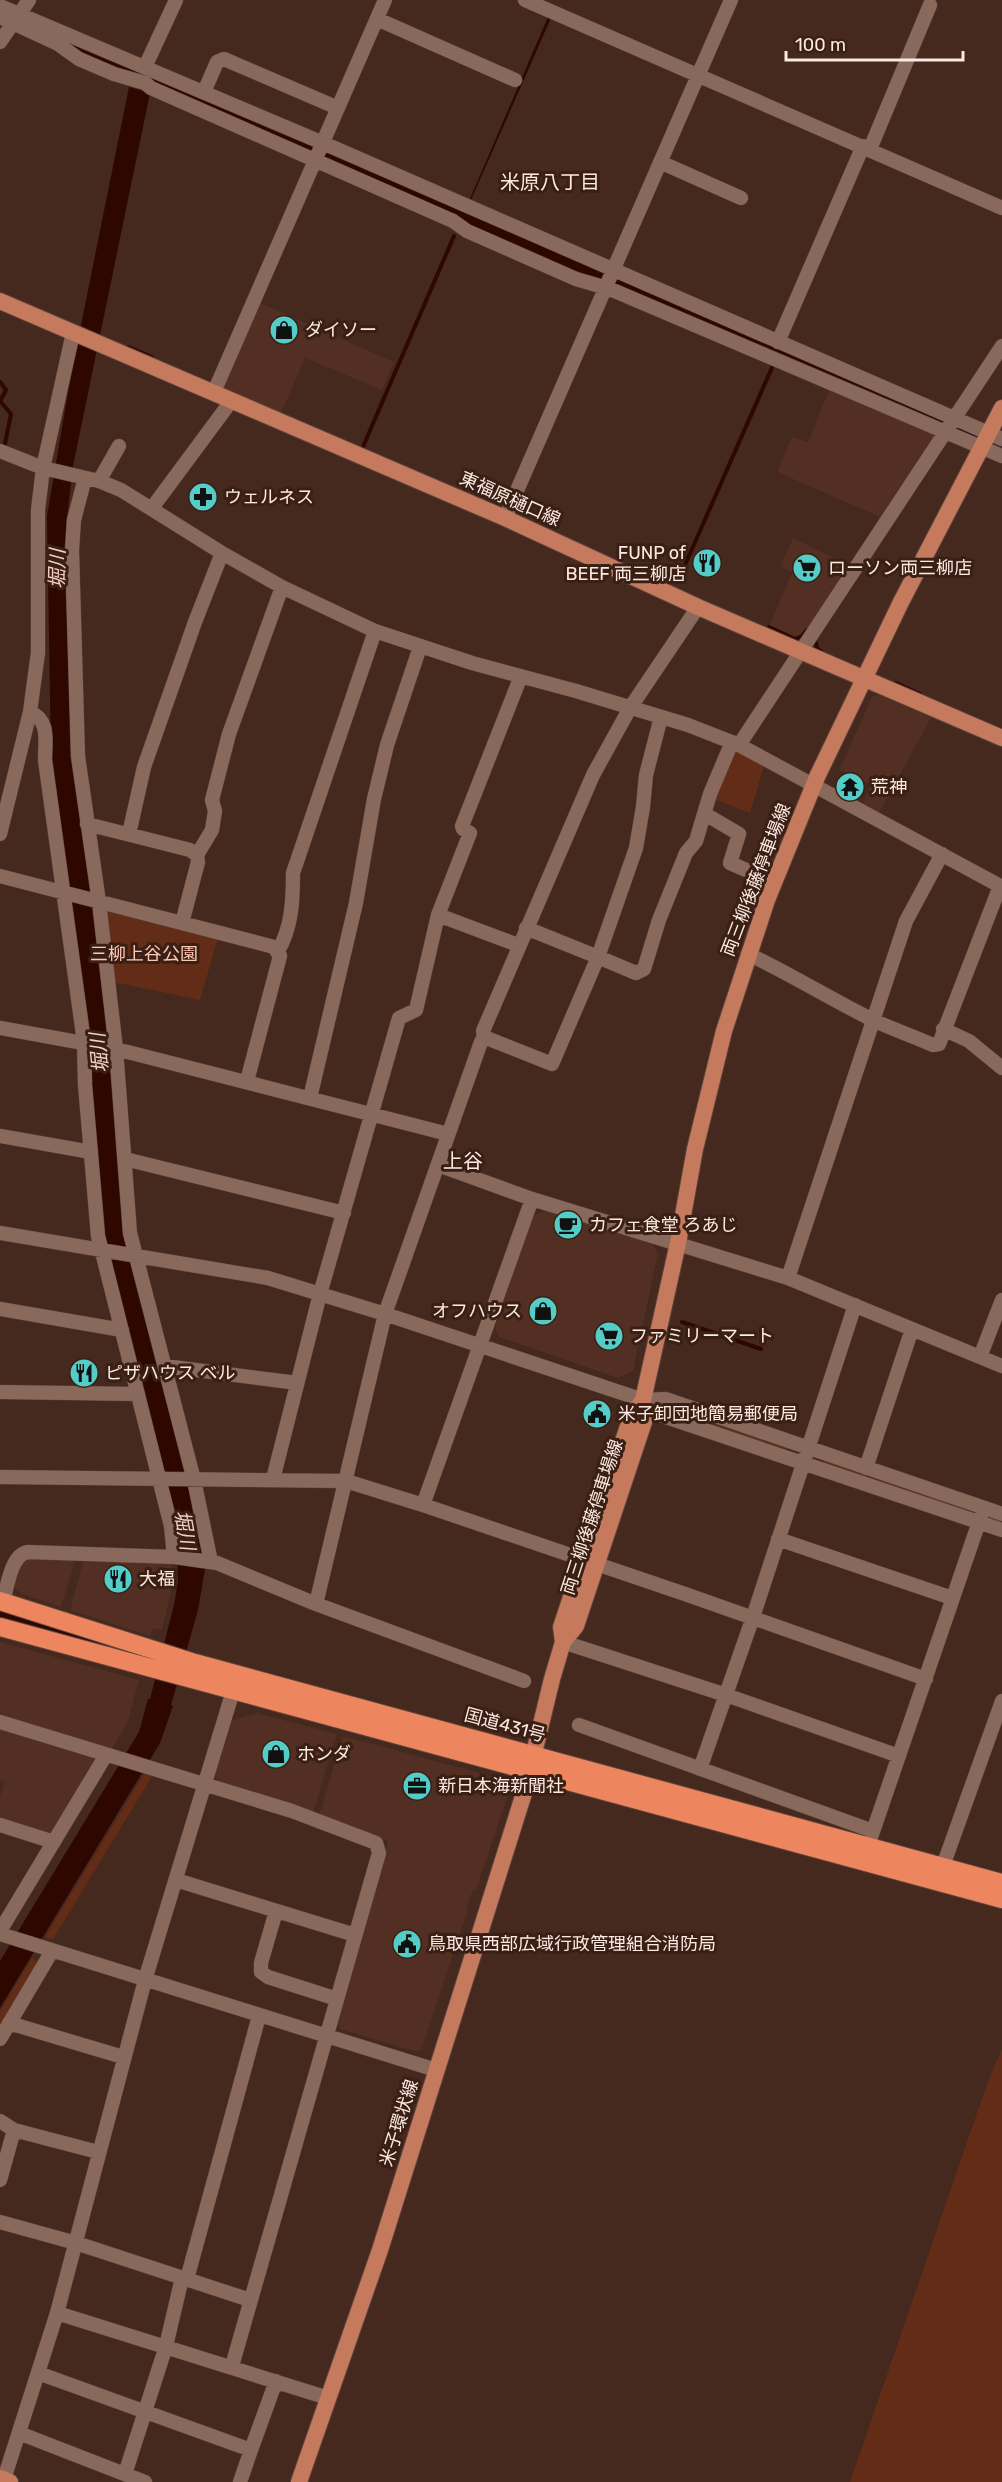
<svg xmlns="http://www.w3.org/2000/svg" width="1002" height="2482" font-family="Rubik,'Noto Sans JP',sans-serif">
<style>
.built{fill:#522f22}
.green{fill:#622c17}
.water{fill:#2e0700}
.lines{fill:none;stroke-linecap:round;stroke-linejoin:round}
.stream{stroke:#2e0700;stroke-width:4}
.river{stroke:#2e0700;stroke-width:21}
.minor-casing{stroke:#5c443c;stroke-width:15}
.major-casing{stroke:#5c443c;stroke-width:18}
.highway-casing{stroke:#5c443c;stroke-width:20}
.minor{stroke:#8a695d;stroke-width:14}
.major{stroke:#c57a5e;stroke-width:16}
.highway{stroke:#ed855e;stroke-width:18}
.labels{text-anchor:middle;stroke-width:6;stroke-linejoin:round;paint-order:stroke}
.poi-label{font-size:18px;fill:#fce9e2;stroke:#3a1f14;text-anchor:start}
.street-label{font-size:18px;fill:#fce9e2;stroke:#3a1f14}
.park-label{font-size:18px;fill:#ffc8b3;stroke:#3a1f14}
.neighbourhood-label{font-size:20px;fill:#fce9e2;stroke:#3a1f14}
.water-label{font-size:20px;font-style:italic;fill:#f5cfc2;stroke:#3a1f14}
</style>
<rect width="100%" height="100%" fill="#45281e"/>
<path class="built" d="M258,302L394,362L382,390L305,358L281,413L222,387Z
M830,388L935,434L880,517L777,472L792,437L808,442Z
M793,538L851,566L800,640L769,626L792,573L780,566Z
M879,695L931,718L878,815L861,807L871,785L839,770L872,697Z
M544,1211L652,1243L658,1253L633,1371L618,1378L499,1337L495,1328L515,1269L534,1216Z
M28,1557L76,1558L61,1607L22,1594L13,1587L21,1562Z
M84,1559L172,1563L170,1596L162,1630L153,1628L150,1636L70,1610Z
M0,1642L139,1680L128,1722L111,1750L0,1715Z
M257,1713L337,1734L313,1813L219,1783L215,1775L232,1720Z
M0,1727L92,1755L95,1764L54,1831L46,1834L0,1820V1797L5,1781L0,1780Z
M343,1736L502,1779L509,1792L476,1890L472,1892L466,1910L467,1913L421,2050L417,2052L340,2029L336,2021L388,1841L319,1815Z"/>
<path class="green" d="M731,748L765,763L750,813L711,798Z
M108,910L218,938L200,1000L113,982L104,914Z
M668,1408L784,1446L788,1450L785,1451L667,1411Z
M824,1460L964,1507L963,1510L823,1463Z
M0,1608L148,1657V1658L0,1614Z
M145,1772L153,1775L53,1939L45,1937Z
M32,1958L39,1962L0,2029V2011Z
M1002,2049V2482H850L988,2081Z"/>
<path class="water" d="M548,17L551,18L470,202L469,201Z
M129,87L150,93L73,466L66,526L67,583L96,926L113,1062L124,1238L129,1241L171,1418L207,1557L198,1610L171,1705L173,1706L160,1743L0,2008V1961L139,1732L148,1699H150L174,1605L178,1581L177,1550L102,1237L51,756L47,516L71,375Z"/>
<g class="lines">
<path class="stream" d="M128,347L152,357
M0,382L6,390L0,401L11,414L4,448
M362,449L454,236
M681,574L774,363
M769,627L795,639L802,636L807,630
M816,643L817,649L821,651
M896,683L920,694
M682,1322L761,1349"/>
<path class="river" d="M83,49L1002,448
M0,1616L112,1648"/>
<g class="minor-casing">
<path id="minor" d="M525,0L1002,208
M0,6L323,143L1002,439
M0,17L58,44L79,59L114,74L145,83L151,88L453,221L467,231L576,279L610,289L1002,456
M377,19L515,80
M0,42L29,0
M145,67L176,0
M204,92L217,62L224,59L338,108
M870,149L930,5
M660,162L741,198
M778,342L863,146
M214,392L385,0
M0,451L43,468L99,481L121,490L222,553L282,587L375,631L472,663L576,691L688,725L739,745L1002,887
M85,478L74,520L72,550L78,756L99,902L116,1049L130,1233L194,1480L211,1562
M99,481L119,446
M152,508L232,400
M505,518L731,0
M30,712C50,720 45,741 45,760L84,1042L85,1085L98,1236L171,1526L174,1557
M739,745L1002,346
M705,814L739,834L730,863L774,882
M87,824L190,850L197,855L198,862L182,923
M0,834L30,712L34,682L38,653V510L43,468L73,333
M129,834L144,767L195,622L222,553
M197,855L212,830L215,811L212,800L229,734L282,587
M0,876L274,947L280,956L247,1081
M438,915L470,833L463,829L462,826L521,676
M526,928L598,957L636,848L643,807L646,775L661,717
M278,951C292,927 293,900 293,873L375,631
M748,954C791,974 830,999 873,1020C892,1029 913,1036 933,1045L939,1044L1000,886
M0,1028L116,1049L448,1134
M943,1029L969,1041L1002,1068
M484,1037L483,1031L593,775L630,708L698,607
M310,1098L356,903L374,799L387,745L420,647
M0,1136L91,1152
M125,1159L344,1213
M438,1165L532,1199L788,1278L1002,1366
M0,1233L268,1278L385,1314L643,1400L666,1399L1002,1514
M788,1278L906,921L942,854
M0,1309L122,1330
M980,1357L1002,1300
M165,1366L297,1383
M0,1392L138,1394
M643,1400L660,1415L1002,1530
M866,1468L912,1329
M0,1477L346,1481L423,1505L685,1594L926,1679
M273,1479L320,1294L399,1018L416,1010L438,915L518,945
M423,1505L532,1199
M778,1539L952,1598
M3,1602C7,1588 11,1554 28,1552L175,1557L217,1563L316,1604L385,1314L481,1042L484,1037L552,1064L598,957L636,973L644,969L659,920L686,853L696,841L710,794L732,742
M316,1604L524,1681
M563,1642L726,1695L899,1756
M0,1722L292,1811L376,1843L379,1853L232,2366
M579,1725L873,1831
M700,1769L753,1617L855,1305
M0,1825L54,1842
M868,1846L981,1516
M943,1866L1002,1701
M176,1880L355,1935
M276,1911L261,1963V1972L268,1977L337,1999
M0,1931L106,1755
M0,1934L436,2070
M9,2023L123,2057
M0,2039L52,1951
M0,2121L14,2130L98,2152
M0,2180L14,2130
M0,2222L76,2243L250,2300
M187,2279L259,2016
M57,2313L328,2398
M38,2373L251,2450L276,2381
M19,2433L145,2482
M125,2474L166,2346L182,2278
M4,2479L57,2313L145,1980L233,1691
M240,2482L251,2450"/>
</g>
<g class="major-casing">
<path id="major" d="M0,301L505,518L698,607L1002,738
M563,1642L561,1627L631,1417L643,1400
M0,2478L10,2482
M299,2482L380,2250L525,1790L552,1679L563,1642L576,1626L644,1422L643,1400L678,1243L695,1149L724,1031L767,900L817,777L901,602L1002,408"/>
</g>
<g class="highway-casing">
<path id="highway" d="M0,1601L195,1663L1002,1883
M0,1627L1002,1899"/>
</g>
<use href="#minor" class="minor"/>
<use href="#major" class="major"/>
<use href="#highway" class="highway"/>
</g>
<defs>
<g id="shop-disc" transform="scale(1.5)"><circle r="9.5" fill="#54cdc8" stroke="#3a1f14"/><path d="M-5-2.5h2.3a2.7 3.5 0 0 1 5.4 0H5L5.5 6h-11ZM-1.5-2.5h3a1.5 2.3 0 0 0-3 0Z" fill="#111"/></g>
<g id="pharmacy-disc" transform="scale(1.5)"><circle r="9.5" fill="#54cdc8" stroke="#3a1f14"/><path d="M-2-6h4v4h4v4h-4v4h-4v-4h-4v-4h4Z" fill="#111"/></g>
<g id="restaurant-disc" transform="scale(1.5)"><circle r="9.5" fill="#54cdc8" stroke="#3a1f14"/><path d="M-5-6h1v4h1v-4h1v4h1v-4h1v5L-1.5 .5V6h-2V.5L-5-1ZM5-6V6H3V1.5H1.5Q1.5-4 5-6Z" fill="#111"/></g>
<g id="supermarket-disc" transform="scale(1.5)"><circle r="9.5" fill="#54cdc8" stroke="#3a1f14"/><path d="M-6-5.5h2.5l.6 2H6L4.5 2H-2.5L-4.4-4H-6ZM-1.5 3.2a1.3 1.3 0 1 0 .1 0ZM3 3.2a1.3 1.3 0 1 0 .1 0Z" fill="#111"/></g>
<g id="temple-disc" transform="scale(1.5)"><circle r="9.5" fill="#54cdc8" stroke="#3a1f14"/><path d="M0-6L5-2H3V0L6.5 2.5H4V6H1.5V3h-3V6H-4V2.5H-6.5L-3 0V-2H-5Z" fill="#111"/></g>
<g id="cafe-disc" transform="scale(1.5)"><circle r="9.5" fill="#54cdc8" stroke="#3a1f14"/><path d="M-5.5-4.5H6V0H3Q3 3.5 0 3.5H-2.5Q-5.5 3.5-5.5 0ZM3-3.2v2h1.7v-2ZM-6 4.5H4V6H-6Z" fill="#111"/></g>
<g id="civic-disc" transform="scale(1.5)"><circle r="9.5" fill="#54cdc8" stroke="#3a1f14"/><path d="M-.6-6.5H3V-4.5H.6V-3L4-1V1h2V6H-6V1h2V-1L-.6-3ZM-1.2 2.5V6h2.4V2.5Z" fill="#111"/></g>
<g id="office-disc" transform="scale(1.5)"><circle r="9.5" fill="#54cdc8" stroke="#3a1f14"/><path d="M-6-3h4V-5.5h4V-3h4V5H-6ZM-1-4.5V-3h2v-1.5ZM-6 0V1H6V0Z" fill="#111"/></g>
</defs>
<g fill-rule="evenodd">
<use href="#shop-disc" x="284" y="330"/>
<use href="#pharmacy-disc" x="203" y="497"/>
<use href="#restaurant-disc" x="707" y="563"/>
<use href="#supermarket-disc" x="807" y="568"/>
<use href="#temple-disc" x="850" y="787"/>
<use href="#cafe-disc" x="568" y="1225"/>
<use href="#shop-disc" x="543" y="1311"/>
<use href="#supermarket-disc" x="609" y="1336"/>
<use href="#restaurant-disc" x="84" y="1373"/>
<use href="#civic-disc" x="597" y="1414"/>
<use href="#restaurant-disc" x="118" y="1579"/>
<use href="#shop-disc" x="276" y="1754"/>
<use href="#office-disc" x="417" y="1786"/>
<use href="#civic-disc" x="407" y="1944"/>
</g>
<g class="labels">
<g class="poi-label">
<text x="305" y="336">ダイソー</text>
<text x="224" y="503">ウェルネス</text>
<text x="686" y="559" text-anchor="end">FUNP of<tspan x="686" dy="21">BEEF 両三柳店</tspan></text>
<text x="828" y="574">ローソン両三柳店</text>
<text x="871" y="793">荒神</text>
<text x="589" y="1231">カフェ食堂 ろあじ</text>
<text x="522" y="1317" text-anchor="end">オフハウス</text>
<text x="630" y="1342">ファミリーマート</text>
<text x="105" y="1379">ピザハウス ベル</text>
<text x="618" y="1420">米子卸団地簡易郵便局</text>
<text x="139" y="1585">大福</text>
<text x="297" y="1760">ホンダ</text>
<text x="438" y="1792">新日本海新聞社</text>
<text x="428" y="1950">鳥取県西部広域行政管理組合消防局</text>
</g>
<g class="street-label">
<text transform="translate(510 499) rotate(24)" y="6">東福原樋口線</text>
<text transform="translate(756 880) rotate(-69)" y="6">両三柳後藤停車場線</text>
<text transform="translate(592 1517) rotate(-72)" y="6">両三柳後藤停車場線</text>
<text transform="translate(505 1725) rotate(15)" y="6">国道431号</text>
<text transform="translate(399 2123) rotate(-73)" y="6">米子環状線</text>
</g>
<g class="park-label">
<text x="144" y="960">三柳上谷公園</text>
</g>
<g class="neighbourhood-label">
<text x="550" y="189">米原八丁目</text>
<text x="463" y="1168">上谷</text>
</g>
<g class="water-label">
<text transform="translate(57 569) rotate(-89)" y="7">堀川</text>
<text transform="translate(99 1053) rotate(-96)" y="7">堀川</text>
<text transform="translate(185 1530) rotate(80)" y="7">堀川</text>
</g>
</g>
<path d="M786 51v9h177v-9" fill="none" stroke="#fce9e2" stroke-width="3"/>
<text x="795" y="51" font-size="18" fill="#fce9e2" stroke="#3a1f14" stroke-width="4.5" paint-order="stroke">100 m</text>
</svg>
